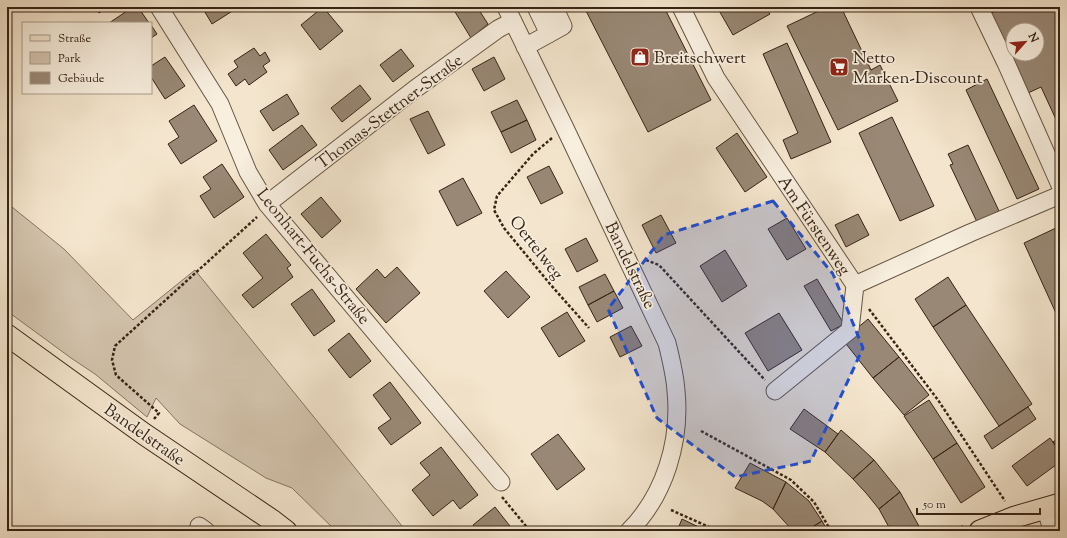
<svg xmlns="http://www.w3.org/2000/svg" width="1067" height="538" font-family="'Sorts Mill Goudy',serif">
<style>
.green{fill:#d4c5af;stroke:#857462}
.building{fill:#998875;stroke:#362315;fill-rule:evenodd}
.lines{fill:none;stroke-linecap:round;stroke-linejoin:round}
.minor-casing{stroke:#665443;stroke-width:19}
.major-casing{stroke:#362315;stroke-width:23}
.path{stroke:#362315;stroke-width:2.5;stroke-dasharray:3 2;stroke-linecap:butt}
.minor{stroke:#f8efdf;stroke-width:17}
.major{stroke:#f4e6ce;stroke-width:21}
.marked{fill:#1d4ed8;fill-opacity:0.2;stroke:#1d4ed8;stroke-width:3;stroke-dasharray:8 5;stroke-linejoin:round}
.labels{text-anchor:middle;stroke-width:3.5;stroke-linejoin:round;paint-order:stroke}
.poi-label{font-size:17px;fill:#362315;stroke:#f8efdf;text-anchor:start}
.street-label{font-size:17px;fill:#362315;stroke:#f8efdf}
</style>
<rect width="100%" height="100%" fill="#f4e6ce"/>
<filter id="stains"><feTurbulence type="fractalNoise" baseFrequency=".005" numOctaves="4"/><feColorMatrix values="0 0 0 0 .2 0 0 0 0 .09 0 0 0 0 .02 0 0 0 .5 -.17"/></filter>
<radialGradient id="worn" r=".72"><stop offset=".6" stop-color="#630" stop-opacity="0"/><stop offset="1" stop-color="#630" stop-opacity=".3"/></radialGradient>
<path class="green" d="M7,203L64,249L133,320L195,270L406,531H336L292,488L266,478L180,424L156,398L147,417L95,374L71,358L7,311Z"/>
<path class="building" d="M96,7H108L99,13Z
M133,7H138L149,23H109Z
M202,7H232L234,10L212,24Z
M323,7L343,31L320,50L301,25Z
M452,7H477L488,24L471,38Z
M584,7H664L711,100L648,132Z
M717,7H765L770,14L733,35Z
M827,7H841L871,70L880,65L898,101L838,130L787,26Z
M1005,7H1060V128L1041,87L1028,93L991,13ZM1013,30H1037V54H1013Z
M151,25L157,34L151,38Z
M787,43L831,142L791,159L783,140L798,133L763,54Z
M254,48L260,56L265,52L270,61L263,66L267,72L249,85L245,79L236,86L228,74L238,67L234,61Z
M401,49L414,66L393,82L380,65Z
M165,57L185,86L165,99L151,77V66Z
M494,57L505,79L484,91L472,69Z
M987,79L1039,189L1017,199L966,90Z
M360,85L371,99L342,122L331,108Z
M287,94L299,114L273,131L260,111Z
M517,100L527,120L501,132L491,112Z
M194,105L217,141L181,164L168,144L179,137L169,121Z
M428,111L445,145L428,154L410,119Z
M892,117L934,206L900,221L859,133Z
M527,120L536,140L511,153L501,132Z
M302,125L317,145L283,170L269,150Z
M737,133L767,177L745,192L716,148Z
M968,145L999,211L977,222L950,165L953,164L948,154Z
M222,164L244,197L214,218L200,196L211,189L203,177Z
M549,166L563,193L541,204L527,177Z
M463,178L482,213L457,226L439,191Z
M321,197L341,221L322,238L301,214Z
M858,214L869,235L846,247L835,225Z
M661,215L676,243L656,253L642,225Z
M787,218L806,249L787,260L768,229Z
M1056,228L1060,237V322L1024,243Z
M266,234L291,265L287,268L293,277L253,308L242,295L263,278L243,253Z
M586,238L598,261L577,272L565,249Z
M725,250L747,286L722,302L700,266Z
M397,267L420,293L386,323L356,289L377,269L385,278Z
M506,271L530,297L508,318L484,291Z
M605,274L614,291L588,305L579,287Z
M948,277L966,305L933,327L915,299Z
M817,279L844,324L831,331L804,286Z
M312,289L335,321L314,336L291,304Z
M614,291L623,308L597,322L588,305Z
M966,305L1032,404L999,426L933,327Z
M567,312L585,341L559,357L541,328Z
M779,313L802,350L768,371L745,333Z
M868,319L899,357L873,378L843,340Z
M631,326L642,346L620,357L610,337Z
M349,333L371,361L350,378L328,350Z
M899,357L929,395L904,415L873,378Z
M390,382L421,423L391,445L378,428L391,419L373,395Z
M929,400L957,443L933,459L904,416Z
M1028,407L1036,419L992,449L984,436Z
M804,409L838,434L825,452L790,429Z
M841,430L857,444L874,460L853,479L825,452Z
M558,434L585,469L557,490L531,454Z
M1060,437V452L1053,442Z
M1050,438L1060,452V462L1027,486L1012,466Z
M957,443L985,487L961,503L933,459Z
M441,447L478,495L460,509L453,500L433,516L412,490L430,475L420,463Z
M874,460L900,492L879,509L866,493L853,479Z
M750,463L786,482L773,509L762,501L735,488Z
M786,482L809,501L822,521L806,531H793L773,509Z
M900,492L920,528L915,531H891L879,509Z
M495,507L513,530L478,531L473,525Z
M682,519L707,531H677Z
M822,521L828,531H806Z"/>
<g class="lines">
<g class="minor-casing">
<path id="minor" d="M159,7L220,104L248,172L267,204L501,482
M506,7L565,128L667,343C671,359 675,375 676,391C681,441 665,495 629,531
M536,7L549,34
M681,7L716,78L855,285
M979,7L1006,63L1060,185
M525,47L563,26L554,7
M267,204L415,89L498,29L513,21
M855,285L970,233L1060,195
M775,391L850,330L855,285
M1046,507L1049,520L1053,531
M199,526L206,531"/>
</g>
<g class="major-casing">
<path id="major" d="M7,335L144,434L273,521L286,531
M980,531L1015,517L1060,504"/>
</g>
<path class="path" d="M552,138L533,154L497,196L494,210L504,228L550,284L589,328
M646,260L659,265L765,380
M869,309L938,400L1005,501
M154,419L159,413L116,375L112,360L115,346L257,217
M701,431L791,480L814,502L831,531
M502,497L530,531
M671,510L718,531
M953,531L963,526"/>
<use href="#minor" class="minor"/>
<use href="#major" class="major"/>
</g>
<path class="marked" d="M773,201L833,274L863,348L811,461L735,477L657,418L608,309L664,235Z"/>
<defs>
<g id="shop-square" transform="scale(1)"><rect x="-9" y="-9" width="18" height="18" rx="4" fill="#8f2418" stroke="#f8efdf"/><path d="M-5-2.5h2.3a2.7 3.5 0 0 1 5.4 0H5L5.5 6h-11ZM-1.5-2.5h3a1.5 2.3 0 0 0-3 0Z" fill="#fff"/></g>
<g id="supermarket-square" transform="scale(1)"><rect x="-9" y="-9" width="18" height="18" rx="4" fill="#8f2418" stroke="#f8efdf"/><path d="M-6-5.5h2.5l.6 2H6L4.5 2H-2.5L-4.4-4H-6ZM-1.5 3.2a1.3 1.3 0 1 0 .1 0ZM3 3.2a1.3 1.3 0 1 0 .1 0Z" fill="#fff"/></g>
</defs>
<g fill-rule="evenodd">
<use href="#shop-square" x="640" y="57"/>
<use href="#supermarket-square" x="839" y="67"/>
</g>
<g class="labels">
<g class="poi-label">
<text x="654" y="63">Breitschwert</text>
<text x="853" y="63">Netto<tspan x="853" dy="20">Marken-Discount</tspan></text>
</g>
<g class="street-label">
<text transform="translate(389 111) rotate(-37)" y="6">Thomas-Stettner-Straße</text>
<text transform="translate(815 225) rotate(56)" y="6">Am Fürstenweg</text>
<text transform="translate(537 247) rotate(52)" y="6">Oertelweg</text>
<text transform="translate(314 256) rotate(51)" y="6">Leonhart-Fuchs-Straße</text>
<text transform="translate(631 265) rotate(64)" y="6">Bandelstraße</text>
<text transform="translate(145 434) rotate(35)" y="6">Bandelstraße</text>
</g>
</g>
<rect width="1067" height="538" fill="none" stroke="#f4e6ce" stroke-width="24"/>
<rect x="8" y="8" width="1051" height="522" fill="none" stroke="#362315" stroke-width="2"/>
<rect x="12" y="12" width="1043" height="514" fill="none" stroke="#362315"/>
<rect x="22" y="22" width="130" height="72" fill="#f8efdf" stroke="#aa9d8e"/>
<rect x="30" y="35" width="20" height="6" fill="#f4e6ce" stroke="#aa9d8e"/>
<text x="58" y="42" font-size="12" fill="#362315">Straße</text>
<rect x="30" y="52" width="20" height="12" fill="#d4c5af" stroke="#aa9d8e"/>
<text x="58" y="62" font-size="12" fill="#362315">Park</text>
<rect x="30" y="72" width="20" height="12" fill="#998875" stroke="#aa9d8e"/>
<text x="58" y="82" font-size="12" fill="#362315">Gebäude</text>
<g transform="translate(1025 42) rotate(63)"><circle r="19" fill="#f8efdf" stroke="#aa9d8e"/>
<path d="M0-3L7 15L0 10L-7 15Z" fill="#8f2418"/>
<text y="-6" font-size="11" font-weight="bold" text-anchor="middle" fill="#362315">N</text>
</g>
<path d="M917 508v6h123v-6" fill="none" stroke="#362315" stroke-width="2"/>
<text x="923" y="508" font-size="12" fill="#362315" stroke="#f8efdf" stroke-width="3" paint-order="stroke">50 m</text>
<rect width="100%" height="100%" filter="url(#stains)"/>
<rect width="100%" height="100%" fill="url(#worn)"/>
</svg>
